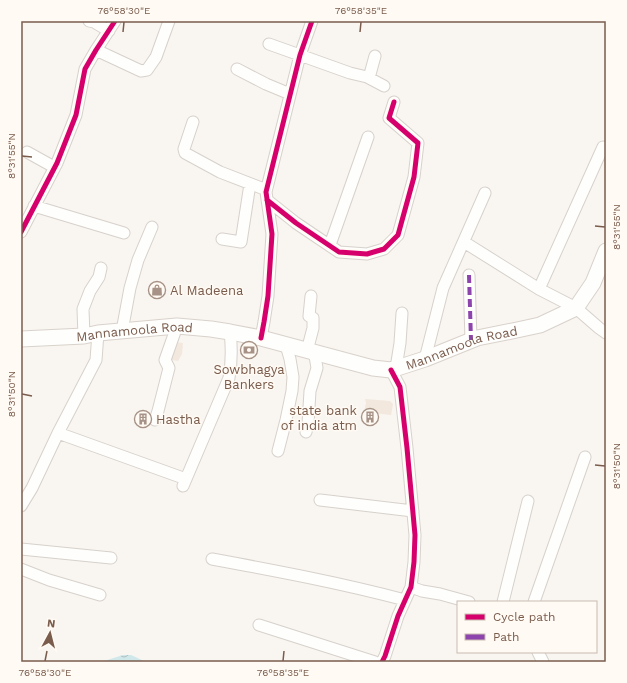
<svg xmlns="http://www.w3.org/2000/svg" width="627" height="683" font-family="'Work Sans',sans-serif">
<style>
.residential{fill:#f2e8de}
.water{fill:url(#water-waves)}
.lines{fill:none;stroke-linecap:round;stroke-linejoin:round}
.minor-casing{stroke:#d7d1cb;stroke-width:13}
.secondary-casing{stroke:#d9d2cb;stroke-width:17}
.minor{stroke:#fefefd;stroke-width:11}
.secondary{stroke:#fefefd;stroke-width:15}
.quiet{stroke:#8e44ad;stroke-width:4;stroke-dasharray:8 4;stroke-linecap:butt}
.cycleway-casing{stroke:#fffaf3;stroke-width:8}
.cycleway{stroke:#d6006c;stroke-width:5}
.ticks{fill:none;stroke:#7a5c4d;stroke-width:1.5}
.labels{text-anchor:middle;stroke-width:3;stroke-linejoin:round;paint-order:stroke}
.poi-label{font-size:13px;fill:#7a5c4d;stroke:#fffaf3;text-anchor:start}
.street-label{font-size:13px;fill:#7a5c4d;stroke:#fffaf3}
.neatline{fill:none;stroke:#7a5c4d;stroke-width:1.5}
.ticks-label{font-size:10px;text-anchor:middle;fill:#7a5c4d}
</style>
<defs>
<pattern id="water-waves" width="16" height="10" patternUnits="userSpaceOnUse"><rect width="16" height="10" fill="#d0e8ea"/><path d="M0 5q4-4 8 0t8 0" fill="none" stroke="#aebfc0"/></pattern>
</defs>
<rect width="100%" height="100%" fill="#f9f5f0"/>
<path class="residential" d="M174,342L183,343L182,354L178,361L167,359Z
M365,399L390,401L393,404L391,415L364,412L366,403Z"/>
<path class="water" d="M123,655H131L146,662H101Z"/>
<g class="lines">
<g class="minor-casing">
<path id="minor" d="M89,21L94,22L109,31
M269,44L350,73L367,77L384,86
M96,50L141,71L147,70L156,57L169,21
M237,69L266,84L290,94
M369,78L375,56
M193,122L184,149L185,153L220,172L264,189L266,192
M27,152L54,167
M267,200L296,223L339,252L367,254L384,249L398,235L414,177L418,143L389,118L394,102
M34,206L124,233
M21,232L57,163L76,115L85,69L96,50L115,21
M222,239L241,242L250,184
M464,242L539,289L576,308L599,328L606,333
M327,243L331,242L368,137
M469,275L471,340
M539,289L603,147
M122,331L130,288L138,260L152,227
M84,336L83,309L90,291L99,277L101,268
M261,338L264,322L268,296L272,234L266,192L300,55L312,21
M307,351L313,328V318L309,316L311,296
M425,359L443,288L485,193
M396,368L400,343L402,313
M155,420L158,411L169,368L165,360L177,326
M306,432L308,424L310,391L317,368L315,356L310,352
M58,433L186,479
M278,451L286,420L292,391L293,377L290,359L286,345
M183,486L229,378C232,361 232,348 230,332
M320,500L413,511
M21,506L32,488L58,433L96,360L98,333
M21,549L111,558
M212,559C277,571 341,583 405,600
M21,569L49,580L100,595
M411,587L422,591L440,594L469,602
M503,602L528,501
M534,602L585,457
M259,625L375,662
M538,652L543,662
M382,662L385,656L398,616L411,587L414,562L415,535L407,448L400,387L391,370"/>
</g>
<g class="secondary-casing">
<g id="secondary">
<path id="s1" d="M21,339L84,336L98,333L177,326L211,329L230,332L261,338L373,368L391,370L425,359L477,338L517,330L540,325L576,308L593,283L606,251"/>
</g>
</g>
<use href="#minor" class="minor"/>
<use href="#secondary" class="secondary"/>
<path class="quiet" d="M469,275L471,340"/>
<g class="cycleway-casing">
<path id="cycleway" d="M267,200L296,223L339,252L367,254L384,249L398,235L414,177L418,143L389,118L394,102
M21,232L57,163L76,115L85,69L96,50L115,21
M261,338L264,322L268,296L272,234L266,192L300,55L312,21
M382,662L385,656L398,616L411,587L414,562L415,535L407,448L400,387L391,370"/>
</g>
<use href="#cycleway" class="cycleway"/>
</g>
<path class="ticks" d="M123,32L124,22M360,32L361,22M22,156L32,157M595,226L605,227M22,394L32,396M595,465L605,466M45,661L47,651M283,661L284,651"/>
<defs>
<g id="shop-ring" transform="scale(0.9)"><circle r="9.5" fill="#fffaf3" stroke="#a69286" stroke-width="1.5"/><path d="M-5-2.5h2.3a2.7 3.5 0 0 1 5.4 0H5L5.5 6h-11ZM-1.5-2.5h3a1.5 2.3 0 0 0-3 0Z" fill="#a69286"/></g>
<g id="bank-ring" transform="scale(0.9)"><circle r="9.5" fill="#fffaf3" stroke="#a69286" stroke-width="1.5"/><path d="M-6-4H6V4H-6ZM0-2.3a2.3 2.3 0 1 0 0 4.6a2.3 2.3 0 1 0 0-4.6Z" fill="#a69286"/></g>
<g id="building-ring" transform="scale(0.9)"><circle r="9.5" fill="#fffaf3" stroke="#a69286" stroke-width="1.5"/><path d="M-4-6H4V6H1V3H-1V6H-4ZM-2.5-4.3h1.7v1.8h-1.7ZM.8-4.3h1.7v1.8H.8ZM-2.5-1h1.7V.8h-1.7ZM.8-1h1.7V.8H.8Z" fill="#a69286"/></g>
</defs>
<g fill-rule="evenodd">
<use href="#shop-ring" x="157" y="290"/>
<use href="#bank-ring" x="249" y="350"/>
<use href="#building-ring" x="370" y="417"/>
<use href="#building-ring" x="143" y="419"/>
</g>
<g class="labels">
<g class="poi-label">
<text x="170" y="295">Al Madeena</text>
<text x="249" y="374" text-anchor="middle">Sowbhagya<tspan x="249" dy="15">Bankers</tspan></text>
<text x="357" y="415" text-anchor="end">state bank<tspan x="357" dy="15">of india atm</tspan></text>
<text x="156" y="424">Hastha</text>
</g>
<g class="street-label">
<text dy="5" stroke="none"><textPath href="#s1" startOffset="114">Mannamoola Road</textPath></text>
<text dy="5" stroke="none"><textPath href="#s1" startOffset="450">Mannamoola Road</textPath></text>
</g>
</g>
<rect width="627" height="683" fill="none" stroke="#fffaf3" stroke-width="44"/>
<rect x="457" y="601" width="140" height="52" fill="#fffaf3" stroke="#cabbb1"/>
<rect x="465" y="614" width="20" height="6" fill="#d6006c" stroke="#cabbb1"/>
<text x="493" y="621" font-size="12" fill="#7a5c4d">Cycle path</text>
<rect x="465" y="634" width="20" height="6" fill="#8e44ad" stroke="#cabbb1"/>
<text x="493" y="641" font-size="12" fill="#7a5c4d">Path</text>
<g transform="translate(50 633) rotate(7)" stroke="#fffaf3" stroke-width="3" paint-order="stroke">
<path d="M0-3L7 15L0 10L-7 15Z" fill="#7a5c4d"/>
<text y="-6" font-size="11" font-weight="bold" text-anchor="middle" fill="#7a5c4d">N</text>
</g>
<rect x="22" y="22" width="583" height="639" class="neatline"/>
<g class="ticks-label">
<text x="124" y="14">76°58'30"E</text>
<text x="361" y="14">76°58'35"E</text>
<text transform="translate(11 156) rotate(-90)" y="4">8°31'55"N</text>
<text transform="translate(616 227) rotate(-90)" y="4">8°31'55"N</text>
<text transform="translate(11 394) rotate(-90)" y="4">8°31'50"N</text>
<text transform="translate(616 466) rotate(-90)" y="4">8°31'50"N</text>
<text x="45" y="676">76°58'30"E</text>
<text x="283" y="676">76°58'35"E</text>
</g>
</svg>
